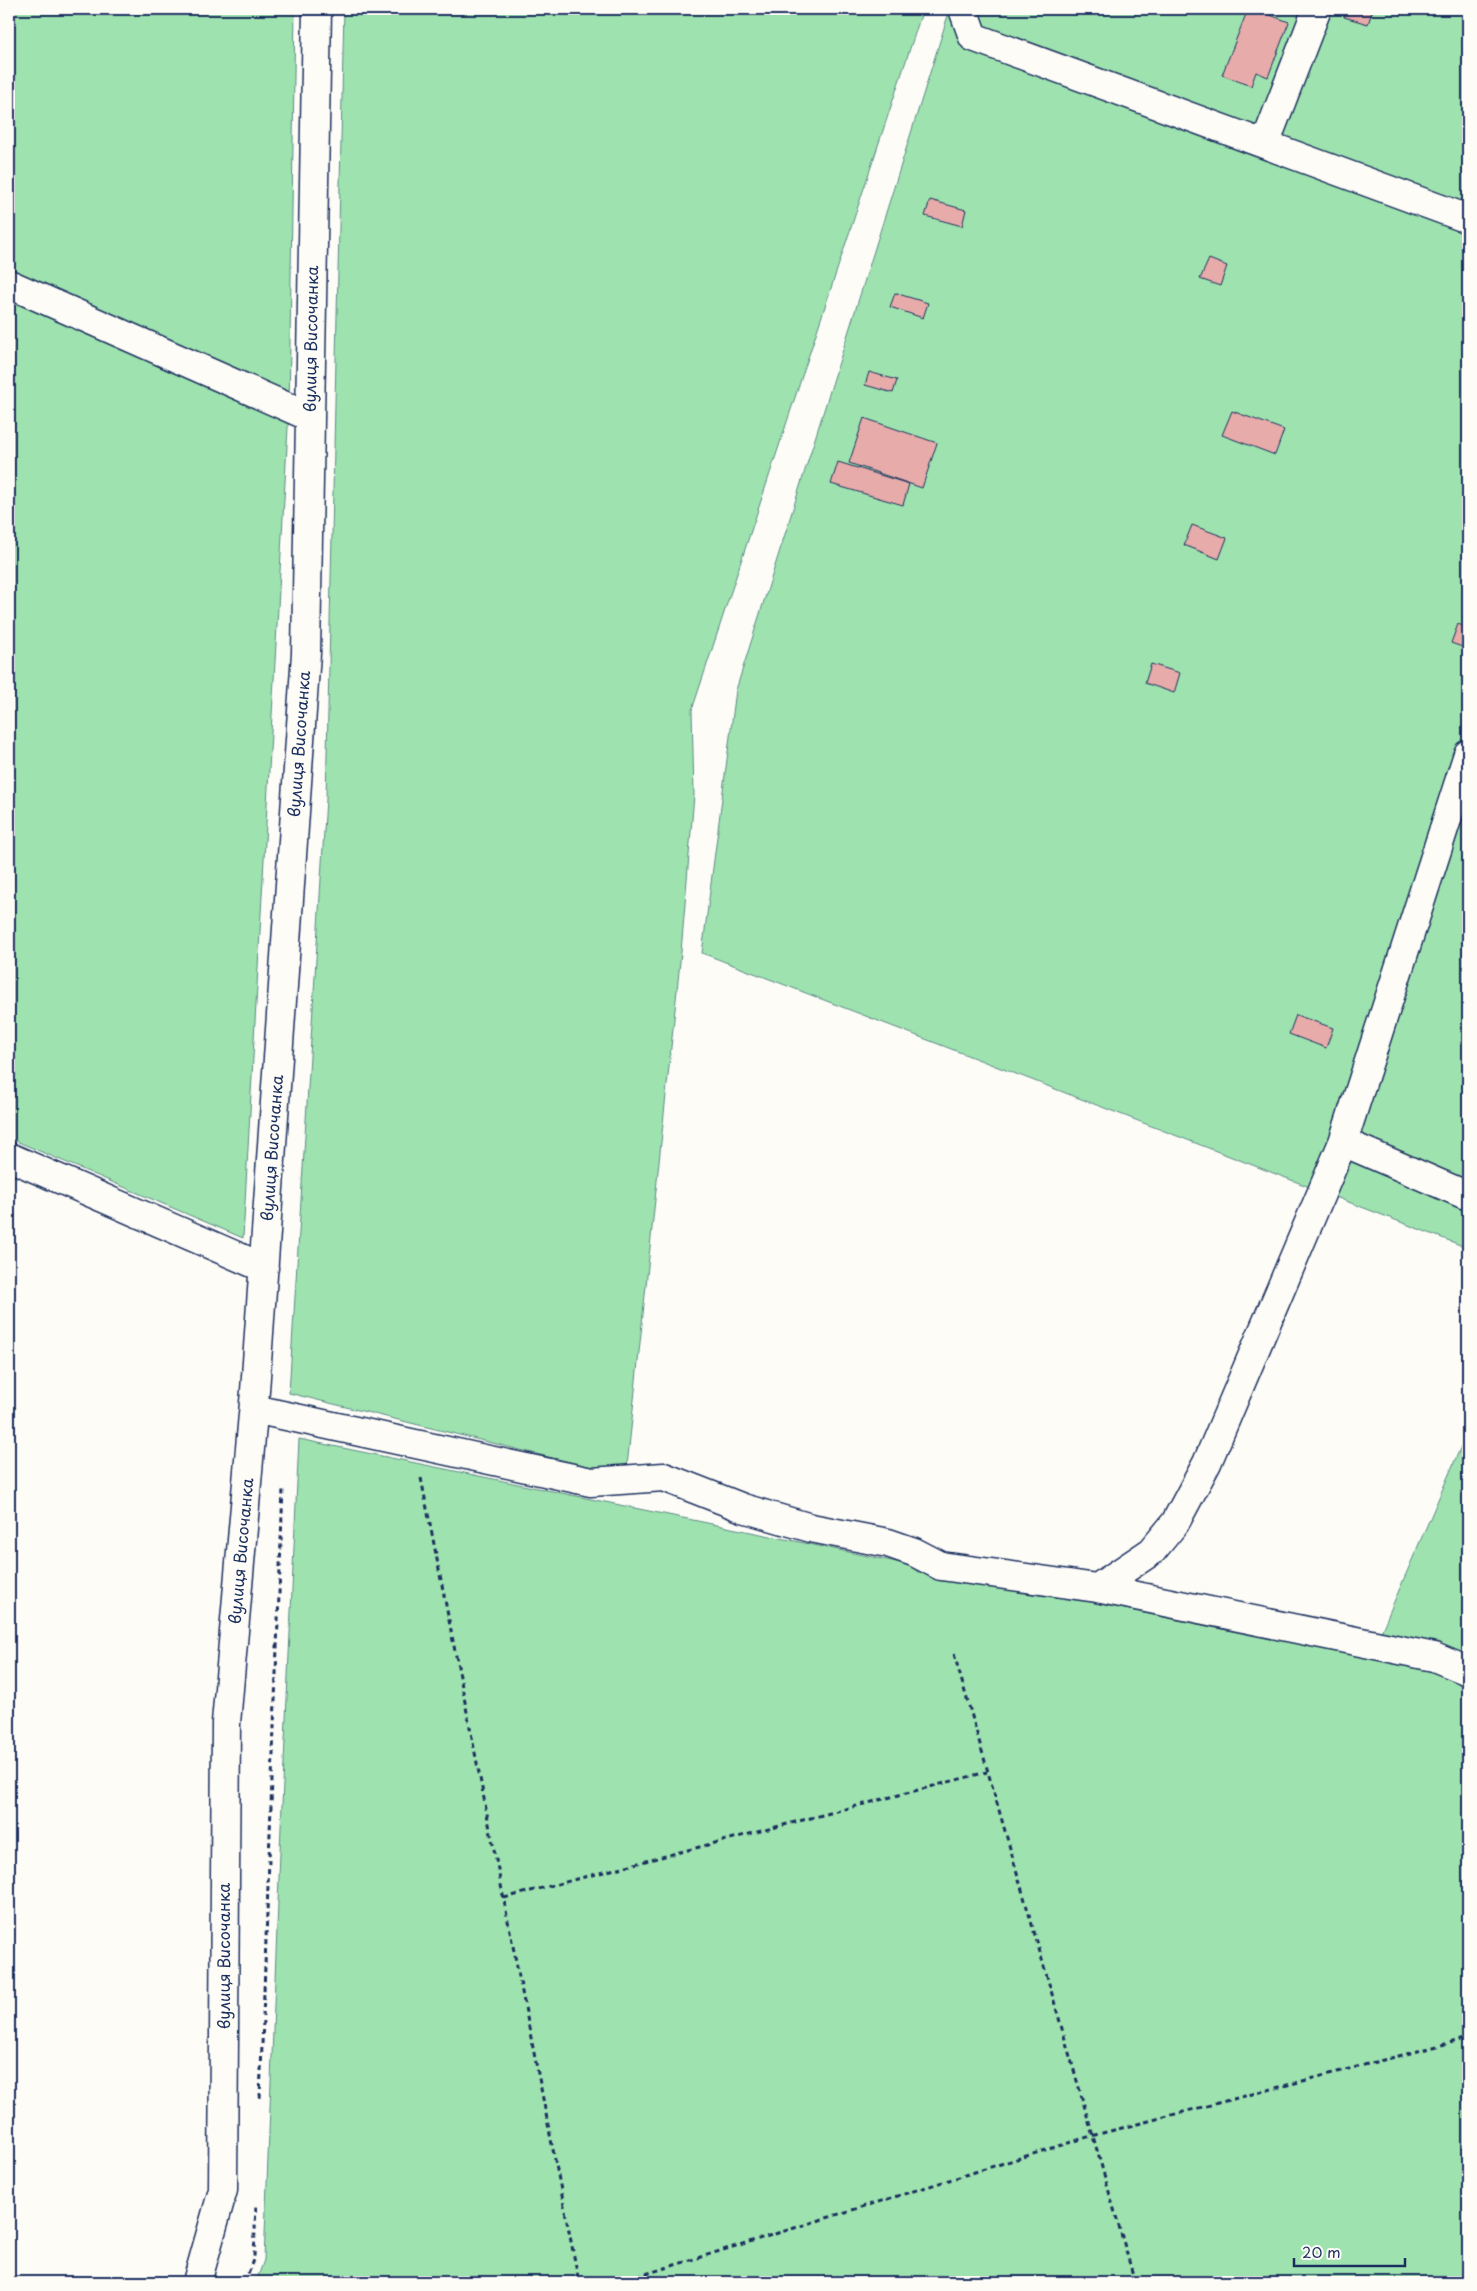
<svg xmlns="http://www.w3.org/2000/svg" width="1477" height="2291" font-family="'Playpen Sans',sans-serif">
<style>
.green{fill:#9ee3af;stroke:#5c8986}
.building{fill:#e7abaa;stroke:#1b2f5e}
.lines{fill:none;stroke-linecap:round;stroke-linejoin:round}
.minor-casing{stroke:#1b2f5e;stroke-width:31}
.path{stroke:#1b2f5e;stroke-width:3;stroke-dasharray:5 4;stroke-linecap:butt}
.minor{stroke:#fdfcf7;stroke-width:28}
.labels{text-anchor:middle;stroke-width:4;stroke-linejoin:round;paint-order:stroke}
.street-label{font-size:16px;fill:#1b2f5e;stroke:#fdfcf7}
</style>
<rect width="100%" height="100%" fill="#fdfcf7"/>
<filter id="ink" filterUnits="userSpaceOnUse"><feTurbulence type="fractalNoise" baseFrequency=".02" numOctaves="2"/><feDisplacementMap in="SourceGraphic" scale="10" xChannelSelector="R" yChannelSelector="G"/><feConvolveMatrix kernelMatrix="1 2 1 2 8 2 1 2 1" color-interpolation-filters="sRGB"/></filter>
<g filter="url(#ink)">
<path class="green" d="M9,9H295L289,409L243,1238L9,1138Z
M344,9H923L692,710L694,795L681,952L626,1476L289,1393L326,799Z
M950,9H1468V1248L702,953L736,690Z
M1468,1430V2282H256L264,2260L281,1827L299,1439L1227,1630L1372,1653Z"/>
<path class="building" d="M1248,9H1254L1289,22L1268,77L1256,72L1251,86L1222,75Z
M1347,9H1373L1368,24L1344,17Z
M930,200L966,210L962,226L925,216Z
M1209,259L1227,266L1220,286L1200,279Z
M895,293L928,303L923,318L890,307Z
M869,372L897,380L893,393L865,385Z
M1232,411L1284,430L1275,455L1222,435Z
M864,418L937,443L922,488L849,463Z
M838,462L909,484L903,505L831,484Z
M1192,525L1227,538L1219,559L1184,545Z
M1458,624L1468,628V649L1451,643Z
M1151,664L1180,673L1174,693L1145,683Z
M1296,1015L1333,1028L1326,1048L1289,1034Z"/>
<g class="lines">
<g class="minor-casing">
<path id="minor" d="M963,9L973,37L1468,219
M1265,144L1317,9
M9,284L310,417
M1343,1142L1468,1196
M9,1157L264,1268
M254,1409L591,1482L664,1477L743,1508L811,1528L888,1543L914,1552L941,1566L1097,1588L1434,1657L1468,1671
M1097,1588L1152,1551L1175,1523L1207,1463L1343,1142L1468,754
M197,2282L223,2190L226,1723L255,1391L306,653L317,9"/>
</g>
<path class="path" d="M421,1478L579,2282
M954,1654L1135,2282
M504,1898L987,1772
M260,2098L283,1488
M245,2282L254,2257L256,2204
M620,2282L1091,2136L1468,2038"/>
<use href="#minor" class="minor"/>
</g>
</g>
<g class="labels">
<g class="street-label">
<text transform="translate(311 339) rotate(-89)" y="6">вулиця Височанка</text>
<text transform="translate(299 744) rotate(-86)" y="6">вулиця Височанка</text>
<text transform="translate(272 1148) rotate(-86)" y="6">вулиця Височанка</text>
<text transform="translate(241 1551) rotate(-85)" y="6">вулиця Височанка</text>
<text transform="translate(224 1956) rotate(-90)" y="6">вулиця Височанка</text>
</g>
</g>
<rect width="1477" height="2291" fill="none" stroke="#fdfcf7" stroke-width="30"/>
<rect x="15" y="15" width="1447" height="2261" fill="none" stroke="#1b2f5e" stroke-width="2" filter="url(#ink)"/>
<path d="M1294 2258v8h111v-8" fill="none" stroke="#1b2f5e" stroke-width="2.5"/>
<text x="1302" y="2258" font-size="15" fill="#1b2f5e" stroke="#fdfcf7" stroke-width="4" paint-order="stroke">20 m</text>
</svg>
